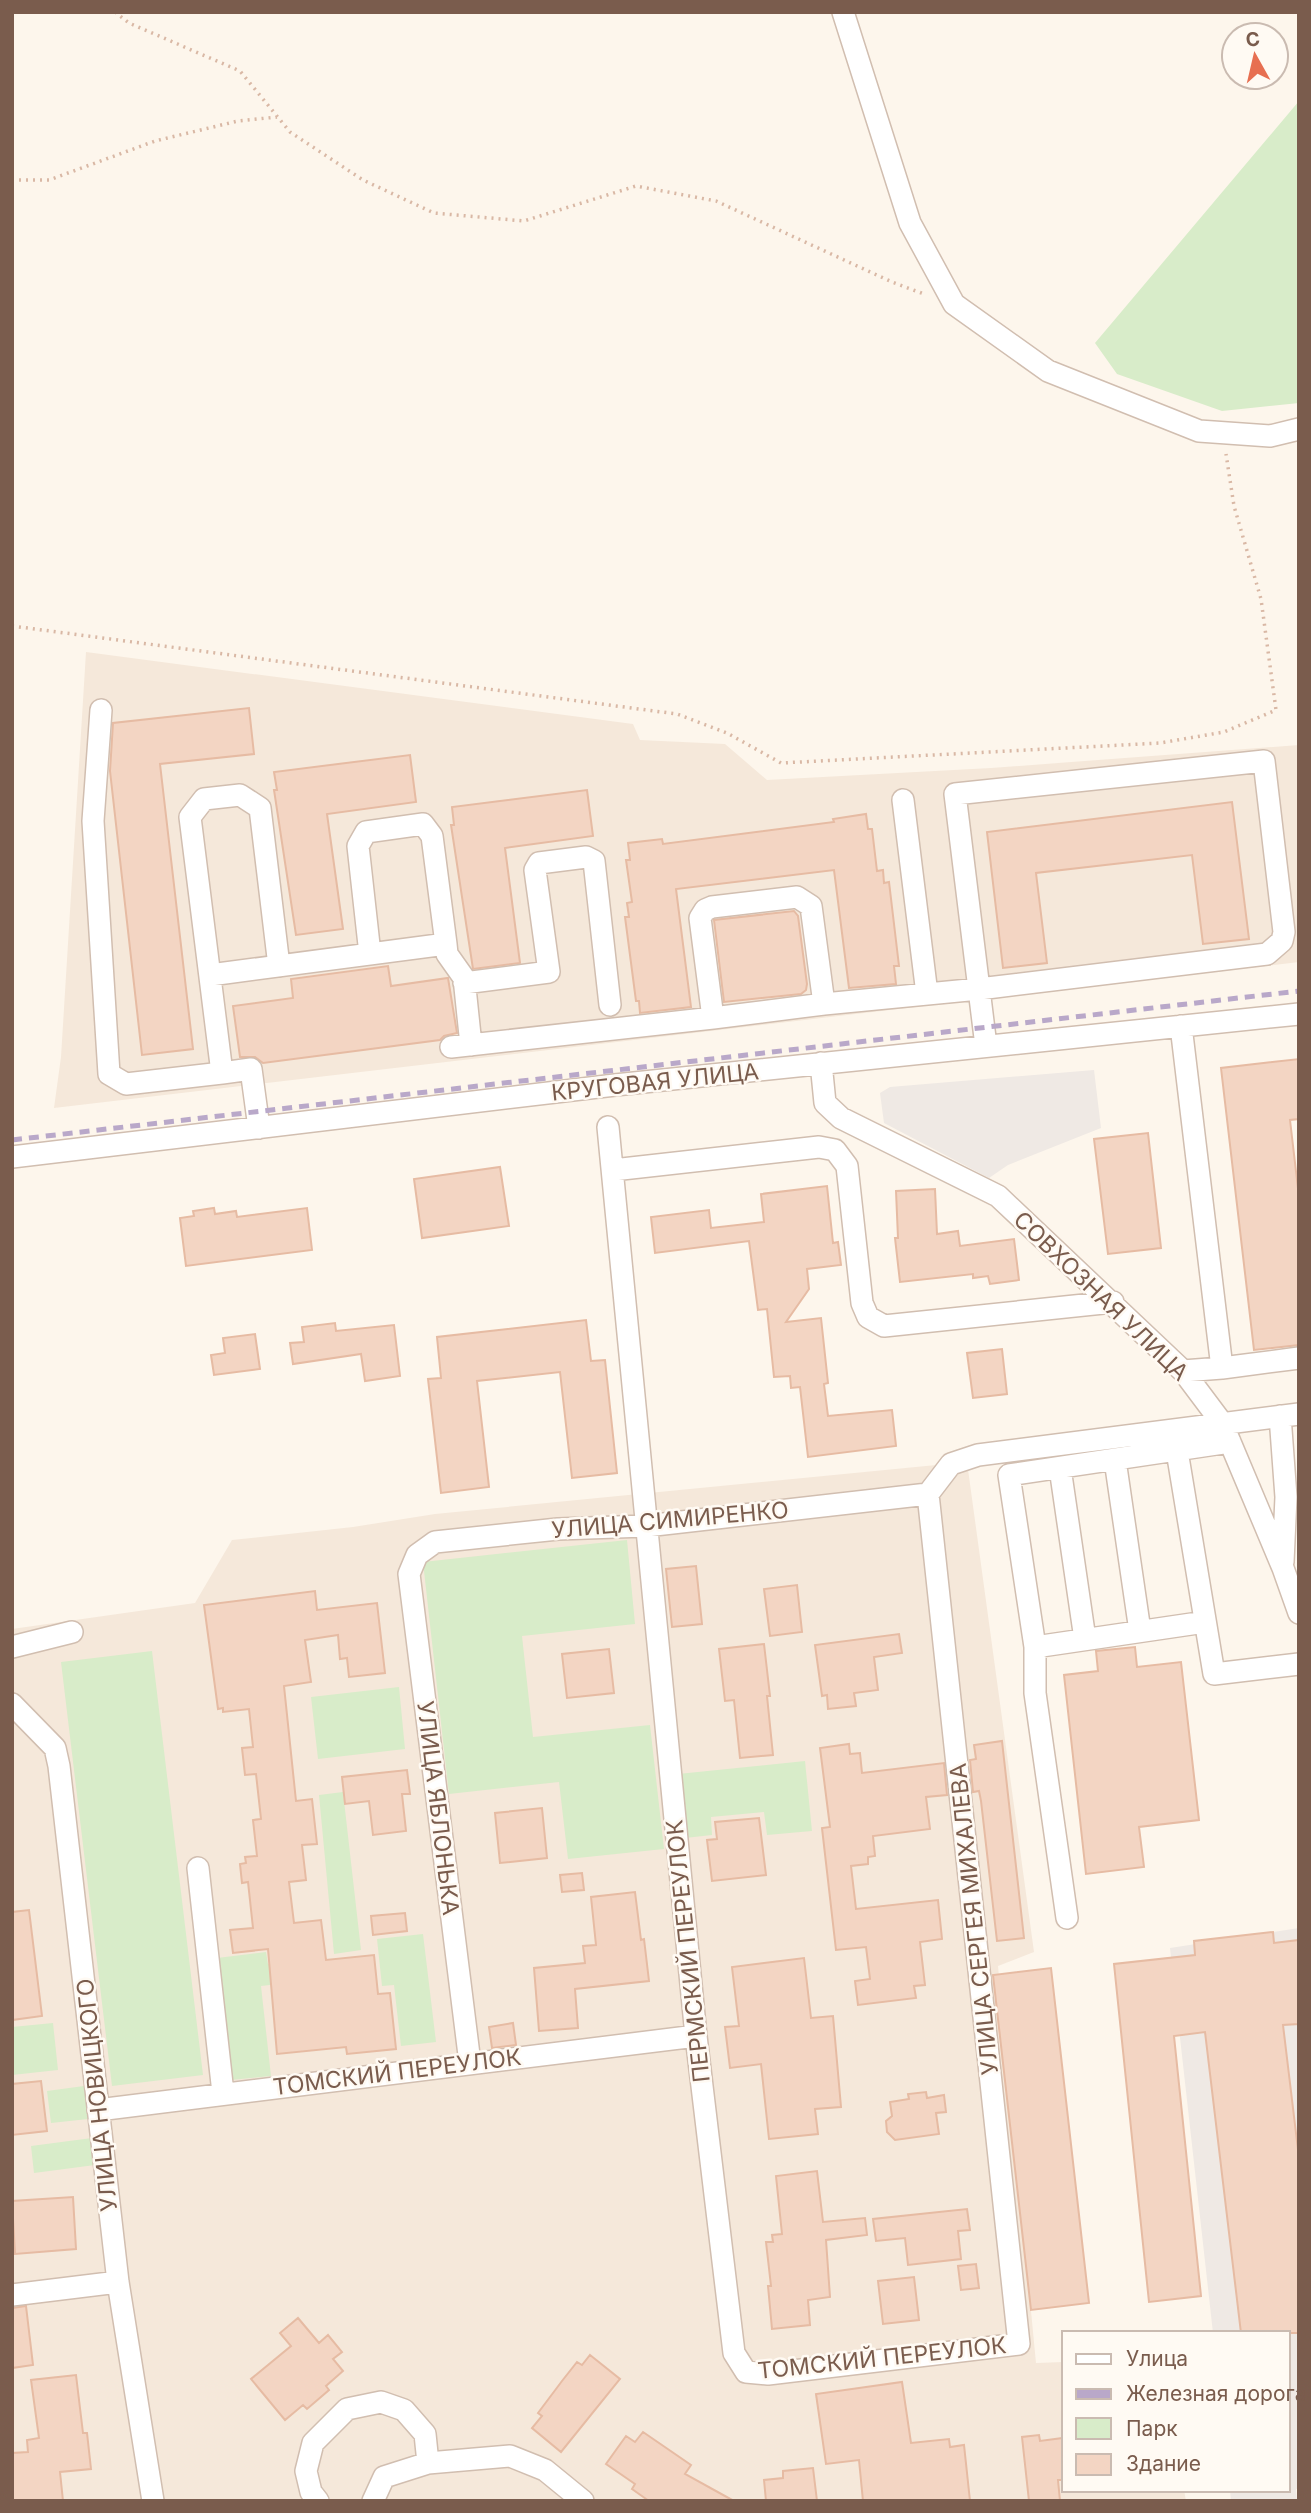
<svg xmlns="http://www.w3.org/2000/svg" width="1311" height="2513" font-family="Inter,sans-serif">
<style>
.residential{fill:#f5e8da}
.industrial{fill:#efe9e4}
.green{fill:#d8ecc9}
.building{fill:#f3d5c3;stroke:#e6bba3;stroke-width:2}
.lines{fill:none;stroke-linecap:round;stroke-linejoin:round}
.minor-casing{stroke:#d1beb0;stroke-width:24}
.path{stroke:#d9b8a5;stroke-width:3.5;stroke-dasharray:2 5;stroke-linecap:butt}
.minor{stroke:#fff;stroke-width:21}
.rail{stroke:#b9a8c9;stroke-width:5;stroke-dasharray:10 7;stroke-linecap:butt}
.labels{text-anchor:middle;stroke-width:5;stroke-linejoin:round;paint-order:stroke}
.street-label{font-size:23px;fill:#7a5c4d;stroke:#fffaf3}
</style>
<rect width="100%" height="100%" fill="#fdf6ec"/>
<path class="residential" d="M86,652L633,724L640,740L725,744L767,780L991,768L1299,745V962L54,1108L61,1057Z
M967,1462L1034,1952L998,1966L1036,2363L1064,2362V2490H1184L1186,2501H12V1629L195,1603L232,1540L353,1527L435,1514Z"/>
<path class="industrial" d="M1094,1070L1101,1128L1008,1165L989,1178L884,1123L880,1093L890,1087Z
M1299,1928V2488L1296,2489L1297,2501H1231L1230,2490H1288V2333H1213L1170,1948Z"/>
<path class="green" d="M1299,101V403L1222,411L1117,374L1095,343Z
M627,1540L635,1624L522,1636L533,1737L650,1725L664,1849L568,1859L559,1782L449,1794L423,1562Z
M152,1651L203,2075L112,2086L61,1662Z
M399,1687L405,1749L318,1759L311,1697Z
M805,1761L812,1831L767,1835L764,1812L711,1817L712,1835L685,1838L678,1774Z
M343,1792L361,1950L334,1954L319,1795Z
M423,1934L436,2042L401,2046L394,1985L382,1986L377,1939Z
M266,1952L268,1964L320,1958L322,1979L261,1986L271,2076L231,2080L217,1958Z
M53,2023L58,2070L12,2075V2027Z
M84,2086L88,2119L51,2123L47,2091Z
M92,2138L95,2165L34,2173L31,2146Z"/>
<path class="building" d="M249,708L254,754L160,764L193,1049L142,1055L110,771L113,723Z
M410,755L416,802L327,814L343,929L296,935L274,790H277L274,772Z
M587,790L593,836L505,848L520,963L473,969L451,825H454L452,807Z
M1232,802L1249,939L1203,944L1192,855L1036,873L1047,963L1003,968L987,832Z
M866,814L868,829H872L877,871L883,870L884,883L889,882L899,966H894L896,984L849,988L834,870L676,889L691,1007L640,1013L639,1001H636L625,917H629L627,903L632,902L626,860H630L628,843L662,839L663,844L834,822L833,819Z
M794,911L798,916L807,984L806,990L801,994L724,1002L714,920Z
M388,966L391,986L448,978L457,1033L444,1036L440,1040L263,1063L255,1057H240L233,1006L293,998L291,979Z
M1299,1059V1119L1290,1120L1299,1197V1345L1254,1350L1221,1068Z
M1148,1133L1161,1248L1108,1254L1094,1139Z
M500,1167L509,1226L422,1238L414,1179Z
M827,1186L833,1243L838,1242L841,1265L807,1269L809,1289L786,1322L821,1318L828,1383L824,1384L828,1416L892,1410L896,1446L808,1457L800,1387L791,1388L790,1376L774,1377L767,1309L758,1310L749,1241L655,1253L651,1217L709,1210L711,1228L764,1222L761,1194Z
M935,1189L937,1234L958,1231L960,1246L1014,1239L1019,1280L990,1284L988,1276L973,1278V1274L900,1282L895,1238H898L896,1191Z
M214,1208L215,1214L236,1211L237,1217L307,1208L312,1250L186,1266L180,1218L194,1216L193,1211Z
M586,1320L591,1361L605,1360L617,1473L572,1478L560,1372L477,1381L489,1487L441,1493L428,1379L441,1378L437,1337Z
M335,1323L336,1331L394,1325L400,1376L365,1381L361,1354L293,1364L290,1343L304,1342L302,1327Z
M255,1334L260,1369L214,1375L211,1355L225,1353L223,1338Z
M1002,1349L1007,1394L973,1398L967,1353Z
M696,1566L702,1624L672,1627L666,1569Z
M797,1585L802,1632L770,1636L764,1589Z
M315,1591L317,1610L377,1603L385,1673L349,1677L347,1658L340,1659L338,1635L305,1640L311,1682L284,1686L296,1801L312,1799L317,1844L302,1845L306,1880L289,1882L294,1923L321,1920L326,1960L374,1955L378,1994L390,1993L396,2049L347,2054L346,2047L277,2054L268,1949L233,1953L230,1930L253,1928L248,1882L242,1883L240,1864L246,1863L245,1857L257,1856L253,1820L261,1819L256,1774L245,1775L242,1748L253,1747L249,1709L223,1712V1708L218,1709L204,1605Z
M899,1634L902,1653L874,1657L878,1690L854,1693L856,1706L828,1709L827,1695L822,1696L815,1645Z
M764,1644L770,1696H767L773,1755L740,1758L734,1700L725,1701L719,1649Z
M1135,1647L1137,1667L1181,1662L1199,1820L1139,1827L1144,1867L1086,1874L1064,1675L1098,1671L1096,1651Z
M609,1649L614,1693L567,1698L562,1654Z
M1002,1741L1024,1938L997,1941L981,1801L979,1791L973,1792L970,1760L976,1759L974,1745Z
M849,1744L850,1754L860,1753L862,1773L944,1763L947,1795L926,1797L930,1829L873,1836L875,1856L868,1857V1864L851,1866L856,1909L938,1900L942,1939L920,1942L925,1985L914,1986L916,1998L858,2005L855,1981L870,1979L866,1947L836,1950L822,1828L830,1827L820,1748Z
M407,1770L410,1794H402L406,1831L373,1835L369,1801L345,1804L342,1777Z
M542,1808L547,1858L500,1863L495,1813Z
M759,1818L766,1875L712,1881L707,1840L717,1839L715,1822Z
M582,1873L584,1890L562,1892L560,1875Z
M635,1892L641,1940L644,1939L649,1981L575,1989L578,2028L539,2031L534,1968L585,1963L583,1946L596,1945L591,1897Z
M29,1910L42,2016L12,2020V1912Z
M405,1913L407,1931L373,1935L371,1916Z
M1273,1932L1274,1943L1299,1940V2024L1283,2025L1299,2158V2333H1241L1205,2032L1174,2036L1201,2296L1149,2302L1114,1964L1195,1955L1194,1941Z
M804,1958L811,2018L833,2016L841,2107L815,2109L818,2134L769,2139L761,2064L730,2068L725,2027L739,2026L732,1967Z
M1051,1968L1089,2303L1031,2310L993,1975Z
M513,2023L516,2045L492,2048L489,2027Z
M41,2081L47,2131L12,2135V2084Z
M926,2092L927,2098L944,2095L946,2112L936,2113L939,2134L895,2140L887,2132L886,2121L892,2116L890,2102L909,2099L908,2094Z
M817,2171L823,2222L865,2218L867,2235L826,2240L830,2297L808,2300L810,2325L772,2329L768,2286H771L766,2242H773L772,2235L782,2234L776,2176Z
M73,2197L76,2249L15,2254L12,2201Z
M967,2209L970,2230L958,2231L961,2259L908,2265L905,2238L876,2241L873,2219Z
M976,2264L979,2288L961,2290L958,2266Z
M914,2277L919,2320L883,2324L878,2281Z
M26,2306L33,2365L12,2368V2308Z
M298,2318L319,2343L328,2335L342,2352L333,2359L343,2371L326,2386L329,2390L307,2409L303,2405L285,2420L251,2379L291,2346L280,2333Z
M590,2355L620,2379L561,2452L532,2428L542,2416L538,2413L562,2381L577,2362L582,2365Z
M76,2375L83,2433H87L91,2469L60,2472L63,2501H12V2453L28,2452L27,2440L39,2438L31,2380Z
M902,2382L911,2443L949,2439L950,2447L964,2445L970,2501H863L859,2460L826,2464L816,2394Z
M643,2432L691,2465L685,2474L734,2501H649L632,2489L635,2484L606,2464L626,2436L635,2442Z
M1039,2435L1040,2441L1063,2438L1064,2480H1058L1060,2501H1029L1022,2437Z
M813,2468L817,2501H766L764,2480L783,2478V2471Z"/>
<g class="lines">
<defs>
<path id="minor" d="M843,12L910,223L954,304L1048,371L1199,431L1270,436L1299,429
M101,710L93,821L109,1074L126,1084L222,1073L190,817L204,799L240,795L260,808L279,966
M903,800L927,994
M370,954L358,846L366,832L423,824L432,836L446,944
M210,975L446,944L447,954L464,978L471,1045
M464,983L549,972L535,870L539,863L586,857L594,861L610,1005
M824,1004L713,1018L700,918L705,910L712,907L797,897L811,906L824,1004L979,989L1267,954L1282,941L1284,932L1264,761L955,794L986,1046
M1181,1026L1222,1368L1183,1371
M451,1047L713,1018
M821,1063L825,1103L841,1118L998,1196L1183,1371L1222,1423L1283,1568L1299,1613
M222,1073L251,1069L259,1128
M608,1127L696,2036L734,2353L746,2372L768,2374L1019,2344L928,1494
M12,1157L615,1085L1299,1014
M613,1170L819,1147L835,1150L847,1166L862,1303L868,1317L884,1326L1113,1302
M1222,1368L1299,1358
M1280,1416L1286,1497L1283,1562
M1177,1451L1214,1674L1299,1664
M1115,1460L1140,1631
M1060,1468L1085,1639
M928,1494L951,1464L978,1455L1299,1414
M1205,1622L1035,1647L1009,1475L1230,1442
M12,1647L72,1632
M1035,1647V1693L1067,1918
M12,1704L55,1748L59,1766L118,2282L153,2501
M198,1868L223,2093
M470,2063L409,1574L417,1555L435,1542L558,1529L646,1526L928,1494
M98,2110L696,2036
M12,2295L118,2282
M318,2501L311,2492L306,2471L313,2443L347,2409L381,2402L404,2410L425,2434L428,2463
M373,2501L384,2477L428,2463L510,2456L545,2470L583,2501"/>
</defs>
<use href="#minor" class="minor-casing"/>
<path class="path" d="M115,12L129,23L240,71L290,132L363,180L434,213L524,221L636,186L716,201L892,282L924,294
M12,180H49L155,141L238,121L277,117
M12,626L677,714L727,733L781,763L1160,743L1224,732L1276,710L1261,599L1234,506L1226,454"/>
<use href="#minor" class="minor"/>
<path class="rail" d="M12,1140L1299,991"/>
</g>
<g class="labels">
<g class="street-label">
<text transform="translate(655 1082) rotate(-6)" y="8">КРУГОВАЯ УЛИЦА</text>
<text transform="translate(1101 1296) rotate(44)" y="8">СОВХОЗНАЯ УЛИЦА</text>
<text transform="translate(670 1520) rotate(-5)" y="8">УЛИЦА СИМИРЕНКО</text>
<text transform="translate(438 1808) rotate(83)" y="8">УЛИЦА ЯБЛОНЬКА</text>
<text transform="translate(974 1919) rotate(-96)" y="8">УЛИЦА СЕРГЕЯ МИХАЛЕВА</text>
<text transform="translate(688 1951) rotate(-96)" y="8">ПЕРМСКИЙ ПЕРЕУЛОК</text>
<text transform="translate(397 2072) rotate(-7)" y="8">ТОМСКИЙ ПЕРЕУЛОК</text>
<text transform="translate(97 2095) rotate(-96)" y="8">УЛИЦА НОВИЦКОГО</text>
<text transform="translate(882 2358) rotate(-6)" y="8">ТОМСКИЙ ПЕРЕУЛОК</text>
</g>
</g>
<rect width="1311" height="2513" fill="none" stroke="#7a5c4d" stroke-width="28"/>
<rect x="1062" y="2331" width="228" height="161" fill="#fffaf3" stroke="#cabbb1" stroke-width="2"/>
<rect x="1076" y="2354" width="35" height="10" fill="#ffffff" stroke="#cabbb1" stroke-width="2"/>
<text x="1126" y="2366" font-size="21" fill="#7a5c4d">Улица</text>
<rect x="1076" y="2389" width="35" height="10" fill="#b9a8c9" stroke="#cabbb1" stroke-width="2"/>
<text x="1126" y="2401" font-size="21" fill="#7a5c4d">Железная дорога</text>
<rect x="1076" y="2418" width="35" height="21" fill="#d8ecc9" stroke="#cabbb1" stroke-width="2"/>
<text x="1126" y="2436" font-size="21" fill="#7a5c4d">Парк</text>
<rect x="1076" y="2454" width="35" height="21" fill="#f3d5c3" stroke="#cabbb1" stroke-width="2"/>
<text x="1126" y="2471" font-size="21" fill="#7a5c4d">Здание</text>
<g transform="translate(1255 56) rotate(352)"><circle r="33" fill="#fffaf3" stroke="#cabbb1" stroke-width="2"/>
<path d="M0-5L12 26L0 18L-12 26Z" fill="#e76f51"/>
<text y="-10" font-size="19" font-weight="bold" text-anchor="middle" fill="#7a5c4d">С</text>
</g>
</svg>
